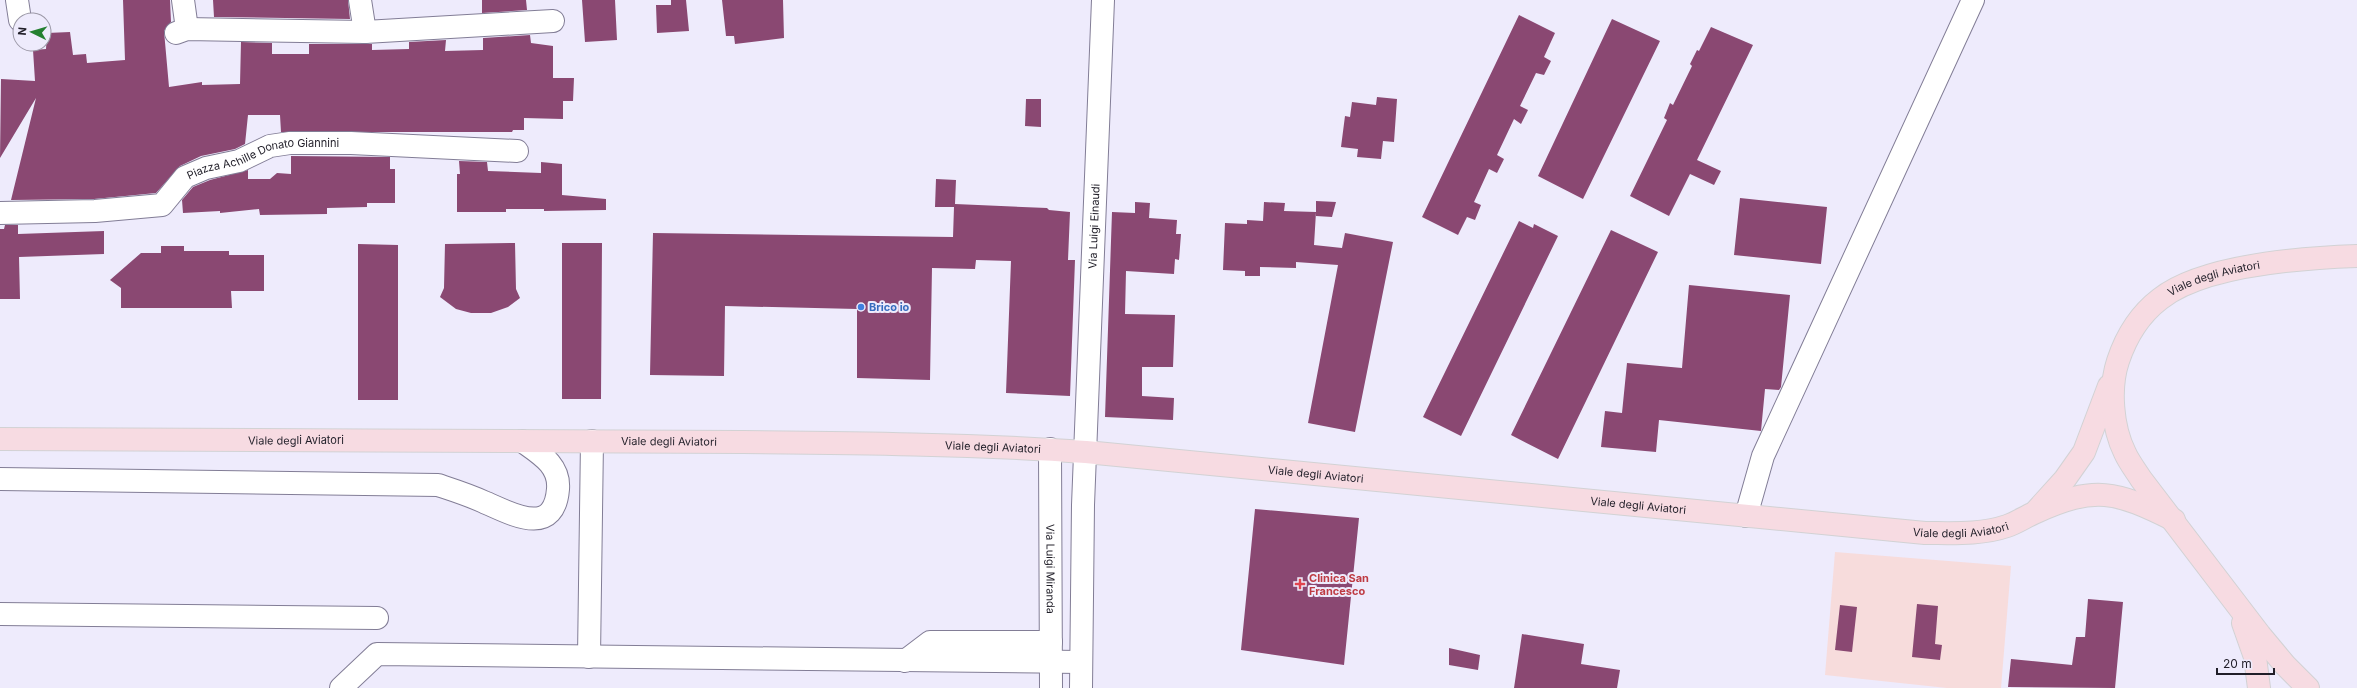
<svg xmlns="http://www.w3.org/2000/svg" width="2357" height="688" font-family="Inter,sans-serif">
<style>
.commercial{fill:#f7dcdc}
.building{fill:#8a4872}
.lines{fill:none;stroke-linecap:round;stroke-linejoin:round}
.minor-casing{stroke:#827d96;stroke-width:24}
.major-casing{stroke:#d2d2d4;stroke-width:24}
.minor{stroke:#fff;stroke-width:22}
.major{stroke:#f7dbe2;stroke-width:22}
.shop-dot{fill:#3f7fe0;stroke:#eeebfc;stroke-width:1.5}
.health-dot{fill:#e0444e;stroke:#eeebfc;stroke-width:1.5}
.labels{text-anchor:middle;stroke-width:4;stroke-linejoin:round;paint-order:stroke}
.street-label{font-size:11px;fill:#201e28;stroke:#eeebfc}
.shop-label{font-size:11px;font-weight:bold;fill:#366cbe;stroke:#eeebfc;text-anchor:start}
.health-label{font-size:11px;font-weight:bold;fill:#be3a42;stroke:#eeebfc;text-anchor:start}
</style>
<rect width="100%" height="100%" fill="#eeebfc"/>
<path class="commercial" d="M1835,552L2011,566L2001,688H1947L1825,675Z"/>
<path class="building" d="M123,0H170L171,22L164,31L169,87L202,82V85L240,84L241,42L272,43V54H309V44H372V50L409,49V42L446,40L445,51L483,50V38L530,35L531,43L553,46V78H574L573,101H563V119L524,118V130H513L512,132H281L280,115H248L245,144L235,149L201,156L180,166L156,193L94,199L11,200L36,98L0,158L1,79L35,81L33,50L46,49L47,33L70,32L73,55L86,54L87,63L125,60Z
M213,0H348L350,19L214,17Z
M482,0H526L527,10L482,13Z
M582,0H615L617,40L585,42Z
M671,0H686L689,31L657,33L656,5H671Z
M722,0H783L784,38L735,44L734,36H726Z
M1519,15L1555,33L1544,57L1551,61L1544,75L1536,73L1520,106L1528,110L1521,124L1514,119L1497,155L1504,159L1497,173L1489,169L1474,202L1481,205L1475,220L1467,217L1458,235L1422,217Z
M1612,19L1660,41L1583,199L1538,176Z
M1711,27L1753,45L1697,160L1721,171L1714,185L1690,174L1669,216L1630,196L1667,120L1664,118L1670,103L1673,105L1692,66L1690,64L1697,50L1699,51Z
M1377,97L1397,99L1394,142L1383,141L1381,159L1357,157L1358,149L1341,147L1345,116L1350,117L1352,102L1376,105Z
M1026,99H1041V127L1025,126Z
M291,156L390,157V169H395V203H367V207L327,208V214L260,215L259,209L220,213V211L183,213L182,200L193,187L210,180L248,170V179H270L277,173L291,174Z
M459,161L487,162L488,171L541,173V162L562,164V195L606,199V210L544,211V209H506V212H457V174H460Z
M936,179L956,180L955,204L1047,208L1049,210L1070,212L1068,260H1075L1070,396L1006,393L1011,261L976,260L975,269L932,268L930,380L857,378V309L725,306L724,376L650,375L653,233L953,237L954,207H935Z
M1740,198L1827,207L1821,264L1734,255Z
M1316,201L1336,202L1332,217L1316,216Z
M1135,202L1150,203L1149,218L1177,220L1176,234H1181L1179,260L1175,259L1174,274L1126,271L1125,314L1175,315L1173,367H1142V396L1174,398L1173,420L1105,417L1112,212L1135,213Z
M1264,202L1285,203L1284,211L1316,212L1314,245L1342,248L1345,233L1393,242L1355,432L1308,423L1338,265L1296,262V268L1260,267V276H1245V271L1223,270L1225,223L1247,224V220L1263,221Z
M1519,221L1533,228L1534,224L1558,236L1461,436L1423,417Z
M5,225H18V234L104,231V254L19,257L20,299H0V229H4Z
M1611,230L1658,252L1558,459L1511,435Z
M515,243L516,289L520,298L508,307L491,313H471L456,309L440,297L444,288L445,244Z
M562,243H602L601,399H562Z
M358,244L398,245V400H358Z
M161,246H184V251H229V255H264V291H231L232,308H121V288L110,280L141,253H161Z
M1689,285L1790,295L1781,387L1779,390L1765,389L1761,431L1659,420L1656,452L1601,447L1605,411L1622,413L1627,363L1682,368Z
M1255,509L1359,518L1344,665L1241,650Z
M2088,599L2123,602L2115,688L2008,687L2011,659L2072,665L2076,637H2085Z
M1917,604L1938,606L1935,644L1942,645L1940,660L1912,657Z
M1840,605L1857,607L1852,652L1835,650Z
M1522,634L1584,644L1581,664L1620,670L1617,688H1514Z
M1449,648L1480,655L1478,670L1449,665Z"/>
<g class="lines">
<defs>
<g id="minor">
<path d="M17,0L20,20"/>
<path d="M183,0L187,29"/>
<path d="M360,0L365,32"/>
<path d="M176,33L187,29L365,32L553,21"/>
<path id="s1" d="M0,213L95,211L162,205L185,177L206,168L239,161L270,146L290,143H351L517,151"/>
<path id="s2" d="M1050,449L1051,688"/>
<path d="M0,479L438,485C453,490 469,495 484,502C510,513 554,539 558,489C560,465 540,454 522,441"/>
<path d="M1746,516L1763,456L1973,0"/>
<path d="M0,614L377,618"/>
<path d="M589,657L592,441"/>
<path d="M905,661L930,642H1051"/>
<path d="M341,688L377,654L1081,662"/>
<path id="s3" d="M1081,688L1083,505L1103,0"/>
</g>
<g id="major">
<path id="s4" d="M0,439C247,442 495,439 742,442C856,443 971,444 1086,452L1925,533C1952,533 1981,535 2007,526C2016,523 2025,517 2034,513C2095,485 2116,491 2174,520"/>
<path d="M2037,510L2065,479L2084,452L2109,386"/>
<path d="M2243,623L2255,657L2259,688"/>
<path id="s5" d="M2308,688L2285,665L2260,635L2141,479C2136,471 2129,462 2125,453C2112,427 2109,388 2118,361C2126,337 2139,315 2160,299C2203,265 2303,258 2357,256"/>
</g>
</defs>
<use href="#minor" class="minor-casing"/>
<use href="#major" class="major-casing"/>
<use href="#minor" class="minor"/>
<use href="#major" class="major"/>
</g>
<circle class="shop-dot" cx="861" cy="307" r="4"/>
<path class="health-dot" d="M1298 578h4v4h4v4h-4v4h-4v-4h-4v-4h4z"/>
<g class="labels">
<g class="street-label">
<text dy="4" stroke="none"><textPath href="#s1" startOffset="280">Piazza Achille Donato Giannini</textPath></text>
<text dy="4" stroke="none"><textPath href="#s3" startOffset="462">Via Luigi Einaudi</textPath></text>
<text dy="4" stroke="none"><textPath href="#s5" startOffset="527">Viale degli Aviatori</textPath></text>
<text dy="4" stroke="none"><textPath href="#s4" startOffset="296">Viale degli Aviatori</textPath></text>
<text dy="4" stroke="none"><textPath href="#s4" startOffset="669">Viale degli Aviatori</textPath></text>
<text dy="4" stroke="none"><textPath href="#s4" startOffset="993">Viale degli Aviatori</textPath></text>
<text dy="4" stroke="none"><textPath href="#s4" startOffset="1317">Viale degli Aviatori</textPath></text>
<text dy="4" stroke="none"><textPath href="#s4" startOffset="1641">Viale degli Aviatori</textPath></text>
<text dy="4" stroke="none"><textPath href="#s4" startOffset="1965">Viale degli Aviatori</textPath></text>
<text dy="4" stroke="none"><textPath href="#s2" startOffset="120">Via Luigi Miranda</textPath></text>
</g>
<g class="shop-label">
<text x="869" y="311">Brico io</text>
</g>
<g class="health-label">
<text x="1309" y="582">Clinica San<tspan x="1309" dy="13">Francesco</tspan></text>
</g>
</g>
<g transform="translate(32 32) rotate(275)"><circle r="19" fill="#eeebfc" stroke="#9c99a7"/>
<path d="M0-3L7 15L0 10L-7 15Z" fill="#248030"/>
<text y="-6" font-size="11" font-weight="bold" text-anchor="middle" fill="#201e28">N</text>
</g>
<path d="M2217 668v6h57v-6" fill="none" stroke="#201e28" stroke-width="2"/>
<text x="2223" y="668" font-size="12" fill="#201e28" stroke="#eeebfc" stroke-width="3" paint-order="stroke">20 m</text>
</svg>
